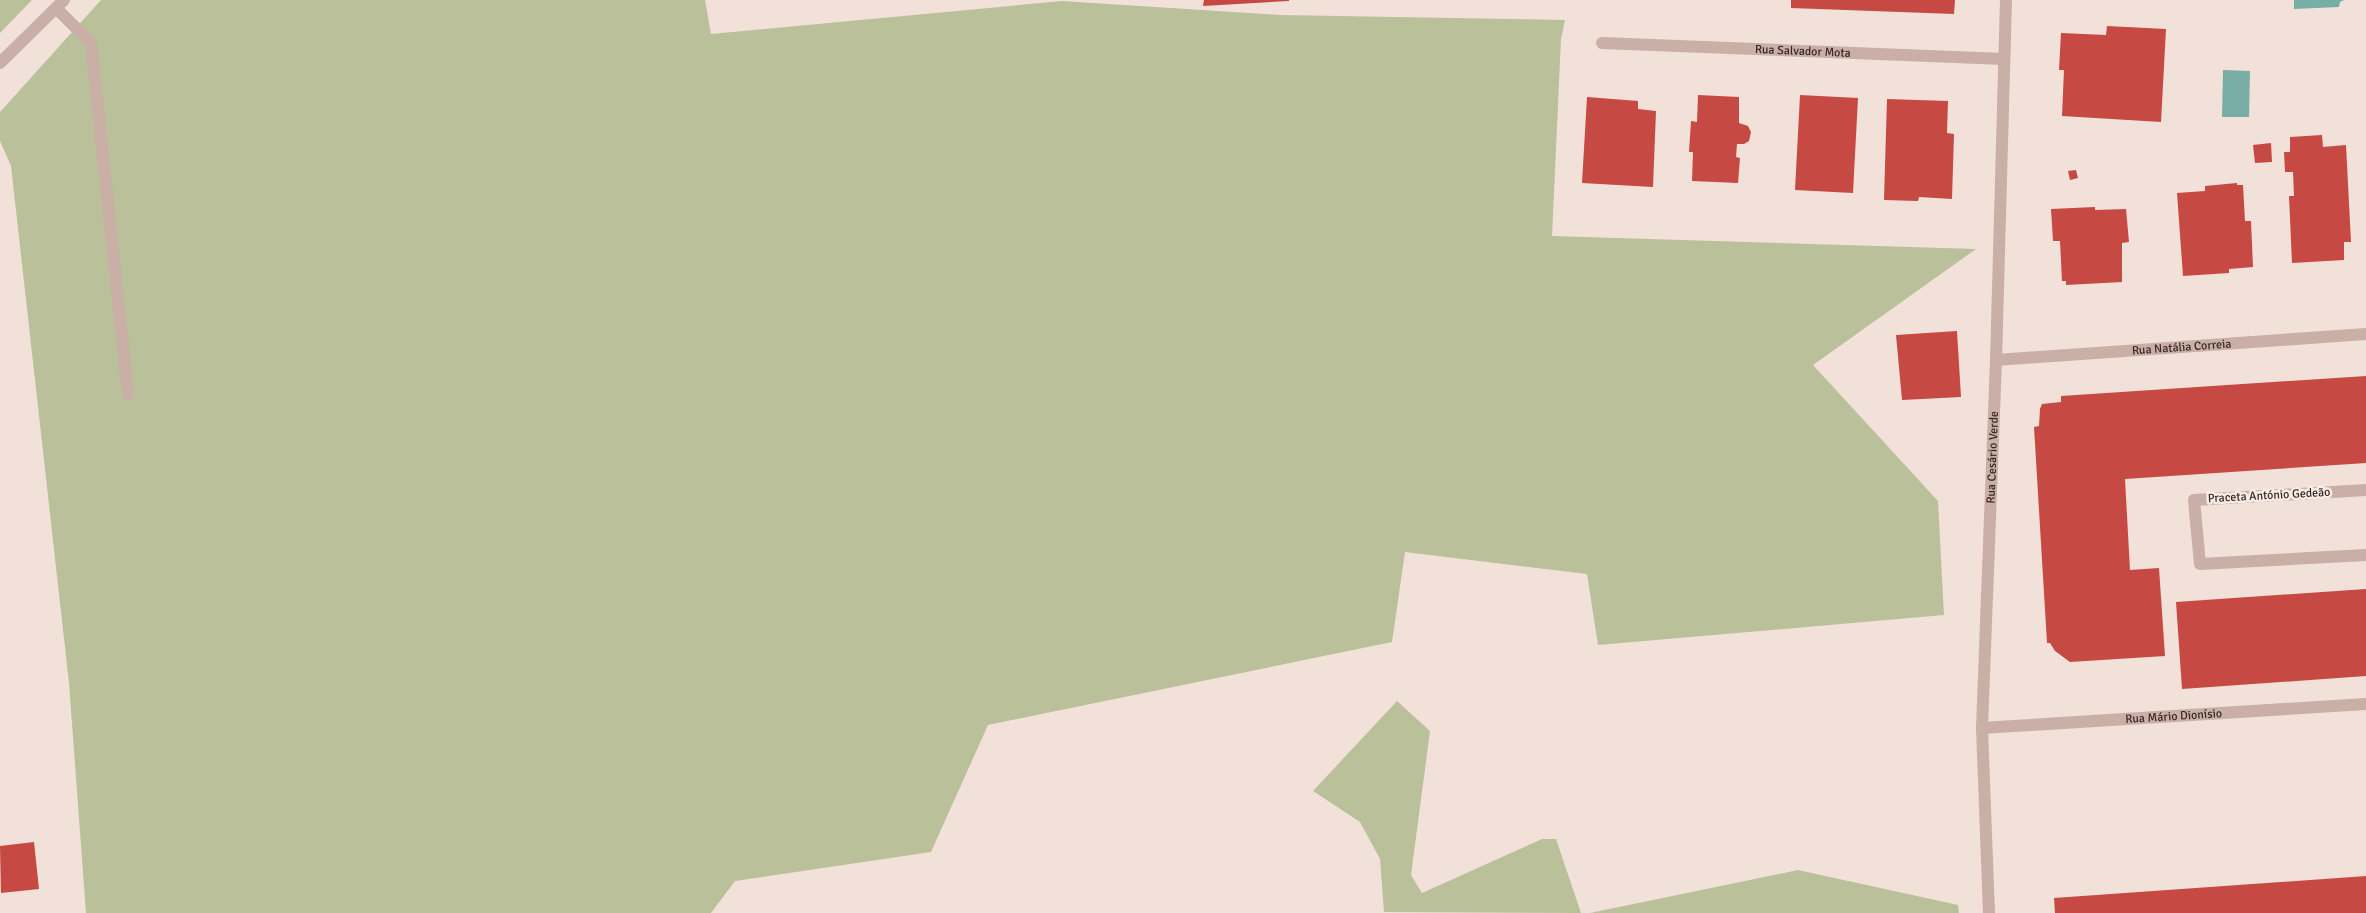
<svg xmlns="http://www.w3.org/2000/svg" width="2366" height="913" font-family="Signika,sans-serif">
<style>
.green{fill:#bac099}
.water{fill:#78aea6}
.building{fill:#c64943}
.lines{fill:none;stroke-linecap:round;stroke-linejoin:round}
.minor{stroke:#c9afa5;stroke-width:12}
.tertiary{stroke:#c9afa5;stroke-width:12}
.labels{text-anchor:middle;stroke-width:5;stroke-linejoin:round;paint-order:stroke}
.street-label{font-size:12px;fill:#352826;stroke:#f9ece5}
</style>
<rect width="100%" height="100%" fill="#f1e1d9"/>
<path class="green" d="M0,0H32L0,33Z
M101,0H705L711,34L1062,1L1281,15L1565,20L1561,39L1552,236L1976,249L1813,365L1938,501L1944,615L1598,645L1587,574L1405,552L1392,642L988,725L931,852L735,881L711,913H86L69,683L11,166L0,141V112Z
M1397,701L1430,731L1411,875L1422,893L1542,839H1556L1581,913L1384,912L1380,859L1360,822L1313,791Z
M1798,870L1958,905L1959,913H1590Z"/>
<path class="water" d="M2294,0H2344L2340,2L2339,7L2294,9Z
M2223,70L2250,71L2249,117H2222Z"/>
<path class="building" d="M1204,0H1289V1L1203,6Z
M1791,0H1955L1954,14L1791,8Z
M2107,26L2166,29L2161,122L2062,116L2064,70H2059L2061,33L2106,35Z
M1698,95L1739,97V123L1748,126L1751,132L1749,141L1744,144H1737L1736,157L1740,158L1738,183L1692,181L1693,152H1689L1691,121L1697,122Z
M1800,95L1858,98L1853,193L1795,190Z
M1587,97L1638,101V109L1656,111L1653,187L1582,183Z
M1887,99L1948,101L1947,133L1954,134L1952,199L1919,197L1918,201L1884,200Z
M2322,135L2323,147L2346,145L2351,242H2344V260L2292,263L2289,196H2294L2293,172H2285L2284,152H2290V137Z
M2271,143L2272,162L2255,163L2253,145Z
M2076,170L2078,178L2070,180L2068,171Z
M2237,183V185H2243L2245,221H2251L2253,267L2229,269V273L2183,276L2177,193L2205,191V186Z
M2095,207V210L2126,209L2129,242L2122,243V282L2066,285V281H2062L2060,241H2053L2051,209Z
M1957,331L1961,397L1902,400L1896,335Z
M2366,376V463L2125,479L2130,570L2159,568L2165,656L2070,662L2055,651L2050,643H2047L2034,427L2039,426L2040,409L2042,404L2061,402V396Z
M2366,589V676L2182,689L2176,602Z
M34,842L39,889L1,893L0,846Z
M2366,876V913H2055L2054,898Z"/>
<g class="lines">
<g class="minor">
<path d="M56,8L91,43L128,394"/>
<path id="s1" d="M1602,43L2004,59"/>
<path id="s2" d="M1996,360L2366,334"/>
<path d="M2366,490L2194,500L2200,564L2366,555"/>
<path id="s3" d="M1982,728L2366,704"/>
<path id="s4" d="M1989,913L1982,728L1996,360L2006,0"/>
</g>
<path class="tertiary" d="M0,63L64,0"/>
</g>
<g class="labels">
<g class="street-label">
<text dy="4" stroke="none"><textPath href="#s1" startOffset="201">Rua Salvador Mota</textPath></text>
<text dy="4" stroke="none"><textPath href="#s2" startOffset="186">Rua Natália Correia</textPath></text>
<text dy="4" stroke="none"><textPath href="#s4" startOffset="456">Rua Cesário Verde</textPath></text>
<text transform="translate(2269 495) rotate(-3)" y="4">Praceta António Gedeão</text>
<text dy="4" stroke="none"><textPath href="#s3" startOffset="192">Rua Mário Dionísio</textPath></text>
</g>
</g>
</svg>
